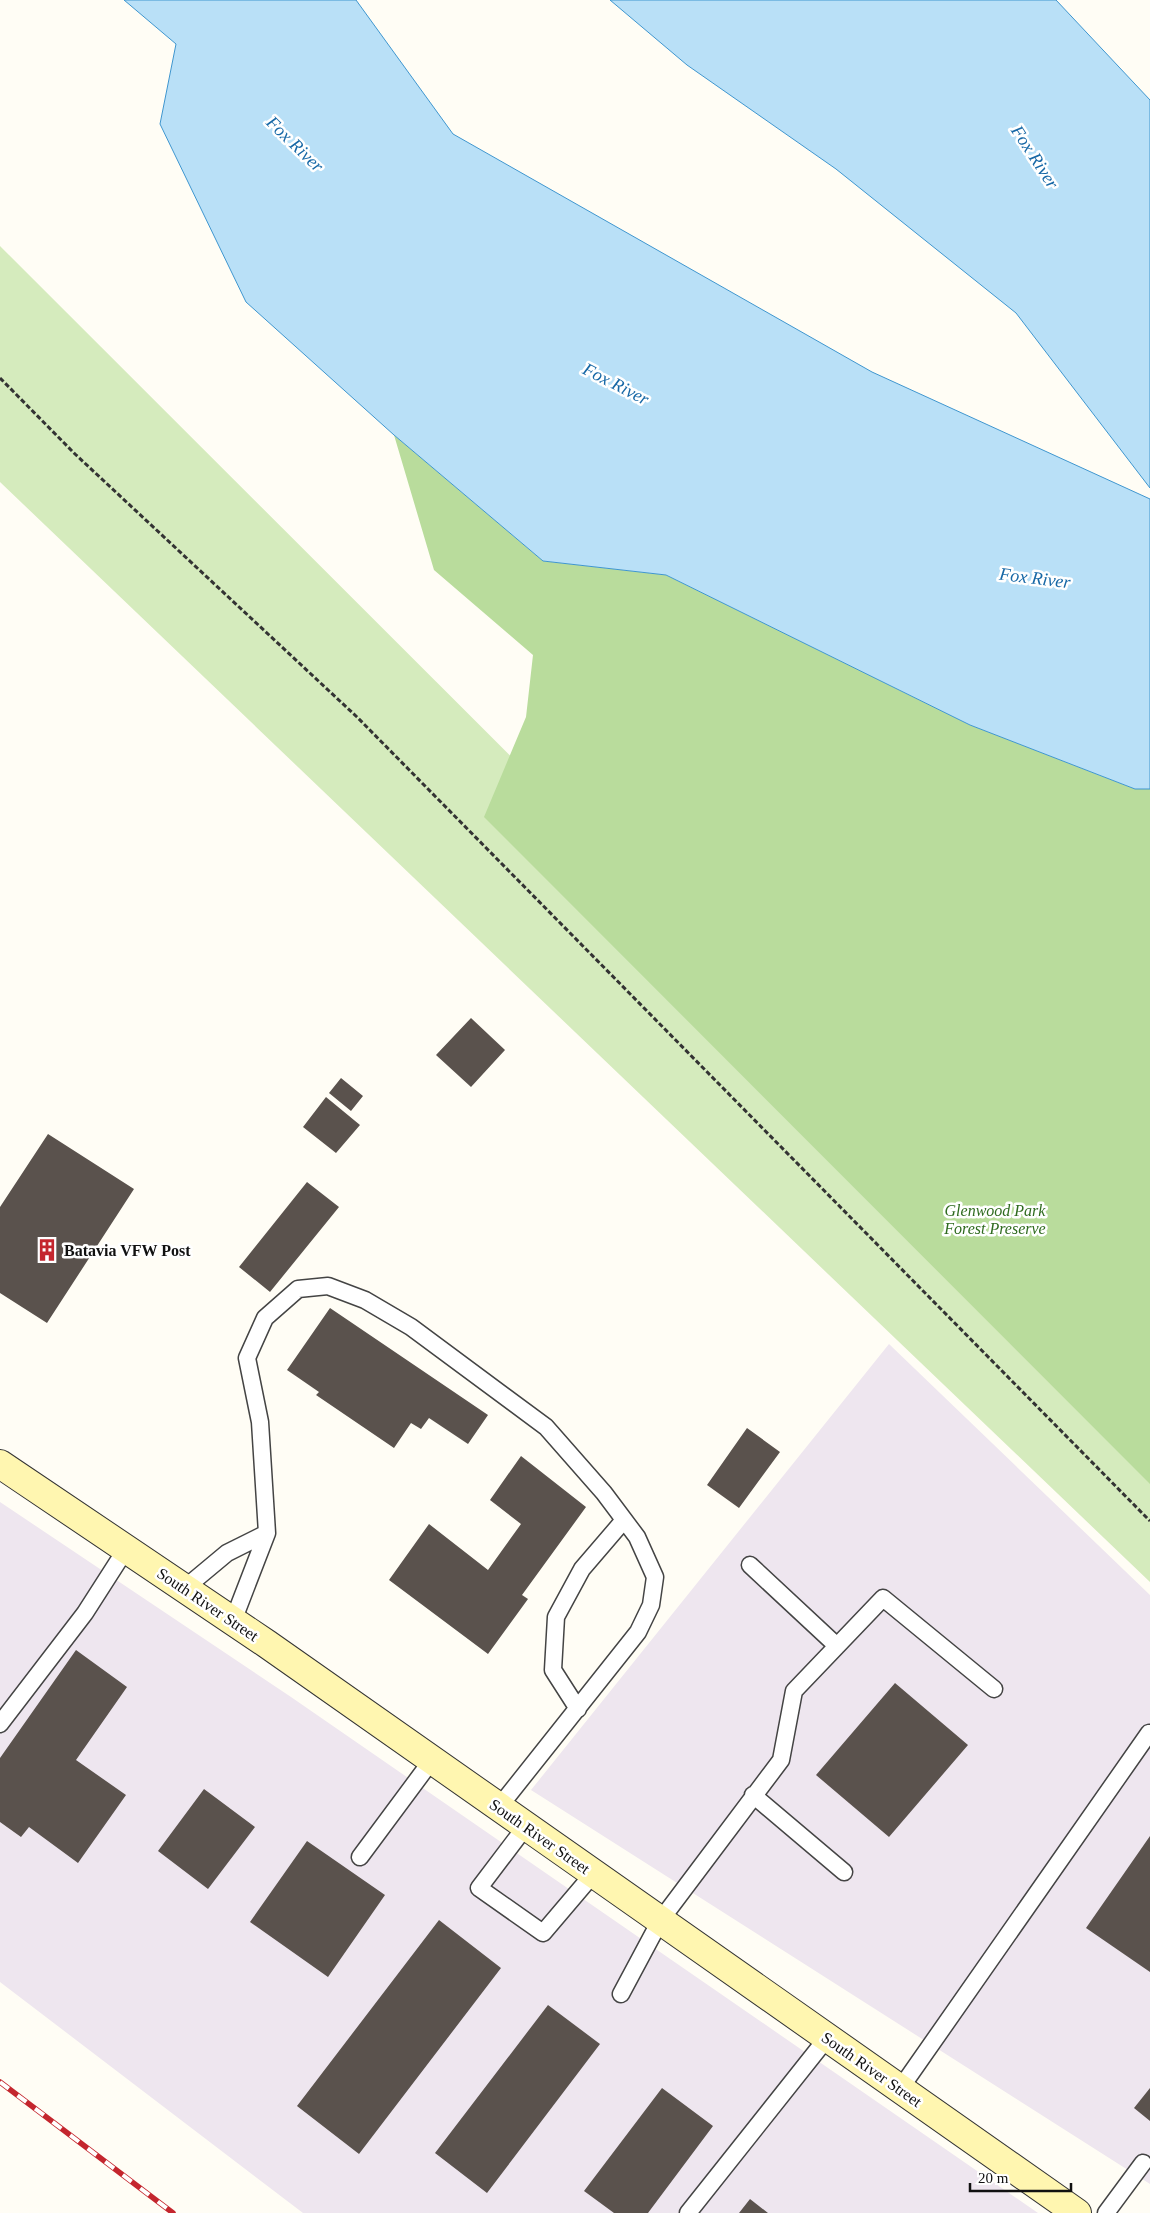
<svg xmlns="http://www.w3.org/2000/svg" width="1150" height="2213" font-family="Georgia,serif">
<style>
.industrial{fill:#eee6ef}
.green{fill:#d5ebbd}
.forest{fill:#b9dc9c}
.water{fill:#b9e0f7;stroke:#3f96cf}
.building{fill:#5a524d}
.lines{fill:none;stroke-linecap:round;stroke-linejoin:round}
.service-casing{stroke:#444;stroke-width:19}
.secondary-casing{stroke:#333;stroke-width:30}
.path{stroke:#333;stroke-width:3;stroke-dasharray:5 2.5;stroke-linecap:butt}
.service{stroke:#fff;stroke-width:16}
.secondary{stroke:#fff6b0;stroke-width:28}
.rail-casing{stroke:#c4262e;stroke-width:5.5}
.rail{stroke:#fff;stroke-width:4;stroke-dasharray:11;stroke-linecap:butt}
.labels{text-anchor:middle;stroke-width:5;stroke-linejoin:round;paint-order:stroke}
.park-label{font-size:16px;font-style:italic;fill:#2f6b1f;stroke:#fff}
.poi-label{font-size:16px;font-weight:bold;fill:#111;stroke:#fff;text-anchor:start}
.street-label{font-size:16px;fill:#111;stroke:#fff}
.water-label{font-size:18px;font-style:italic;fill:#1768a6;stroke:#fff}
</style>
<rect width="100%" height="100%" fill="#fffdf5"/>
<path class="industrial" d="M889,1344L1150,1595V2184L531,1790Z
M0,1502L291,1697L1038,2213H303L0,1982Z"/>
<path class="green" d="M0,246L876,1121L1150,798V1582L0,482Z"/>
<path class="forest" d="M394,435L543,561L666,575L970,725L1135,789H1150V1484L484,817L526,717L533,655L434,570Z"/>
<path class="water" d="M124,0H356L453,134L872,372L1150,499V789H1135L970,725L666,575L543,561L394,435L246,302L160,124L176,44Z
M610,0H1056L1150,100V488L1016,313L836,169L687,65Z"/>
<path class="building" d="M471,1018L505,1050L471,1087L436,1055Z
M341,1078L363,1096L351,1111L329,1093Z
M326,1097L360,1125L336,1153L303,1127Z
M48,1134L134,1189L47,1323L0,1293V1207Z
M307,1182L339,1207L270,1292L239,1267Z
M330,1308L488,1415L468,1444L429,1418L421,1429L411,1423L394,1448L316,1395L319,1392L287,1370Z
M747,1428L780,1452L739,1508L707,1485Z
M521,1456L586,1507L522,1595L528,1599L488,1654L389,1580L429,1524L488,1570L521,1524L490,1500Z
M76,1650L127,1687L76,1760L126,1795L78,1863L29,1827L21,1837L0,1822V1758Z
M895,1683L968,1745L889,1837L816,1775Z
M204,1789L255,1827L208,1889L158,1851Z
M1150,1836V1972L1086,1928Z
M307,1841L385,1895L328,1977L250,1922Z
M439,1920L501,1968L359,2154L297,2106Z
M548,2005L600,2044L487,2193L435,2153Z
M662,2088L713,2126L648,2213H614L584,2191Z
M1150,2088V2121L1134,2108Z
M750,2199L768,2213H739Z"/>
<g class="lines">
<defs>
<path id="service" d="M750,1565L837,1646
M185,1588L227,1553L267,1533
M233,1621L267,1533L260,1422L247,1358L265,1318L298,1289L328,1286L365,1300L411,1327L546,1427L604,1493L637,1537L655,1577L651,1605L638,1632L499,1807
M578,1709L553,1670L556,1617L582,1569L624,1520
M0,1724L85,1613L126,1549
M753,1795L844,1872
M526,1826L479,1888L543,1933L594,1873
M360,1857L432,1760
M621,1994L660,1921L781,1760L794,1691L883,1598L994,1689
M900,2089L1149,1733
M688,2213L827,2038
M1106,2213L1143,2163"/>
<path id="secondary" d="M0,1464L267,1644L1077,2213"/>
</defs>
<use href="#service" class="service-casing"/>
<use href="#secondary" class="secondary-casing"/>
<path class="path" d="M0,378L75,454L357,717L1150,1521"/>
<use href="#service" class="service"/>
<use href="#secondary" class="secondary"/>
<defs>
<path id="rail" d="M0,2082L173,2213"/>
</defs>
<use href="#rail" class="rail-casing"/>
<use href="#rail" class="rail"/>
</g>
<defs>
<symbol id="building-bare" viewBox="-9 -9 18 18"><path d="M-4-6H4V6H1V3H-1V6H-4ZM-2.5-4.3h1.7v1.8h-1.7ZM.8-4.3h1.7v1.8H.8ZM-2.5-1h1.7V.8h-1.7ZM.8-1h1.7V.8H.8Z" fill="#c4262e" stroke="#fff" stroke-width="2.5" paint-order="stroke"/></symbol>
</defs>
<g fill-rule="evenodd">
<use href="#building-bare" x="31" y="1234" width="32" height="32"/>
</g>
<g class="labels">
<g class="park-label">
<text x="995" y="1216">Glenwood Park<tspan x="995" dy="18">Forest Preserve</tspan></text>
</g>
<g class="poi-label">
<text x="64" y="1256">Batavia VFW Post</text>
</g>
<g class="street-label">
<text transform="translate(208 1604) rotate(34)" y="6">South River Street</text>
<text transform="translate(540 1836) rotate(35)" y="6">South River Street</text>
<text transform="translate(872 2069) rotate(35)" y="6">South River Street</text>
</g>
<g class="water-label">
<text transform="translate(295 144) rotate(44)" y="6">Fox River</text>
<text transform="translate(1035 157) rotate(57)" y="6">Fox River</text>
<text transform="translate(616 384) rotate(27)" y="6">Fox River</text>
<text transform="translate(1035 578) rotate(7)" y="6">Fox River</text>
</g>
</g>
<path d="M970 2183v8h101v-8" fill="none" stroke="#111111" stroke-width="2.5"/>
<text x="978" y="2183" font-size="15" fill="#111111" stroke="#ffffff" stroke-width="4" paint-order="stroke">20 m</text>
</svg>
